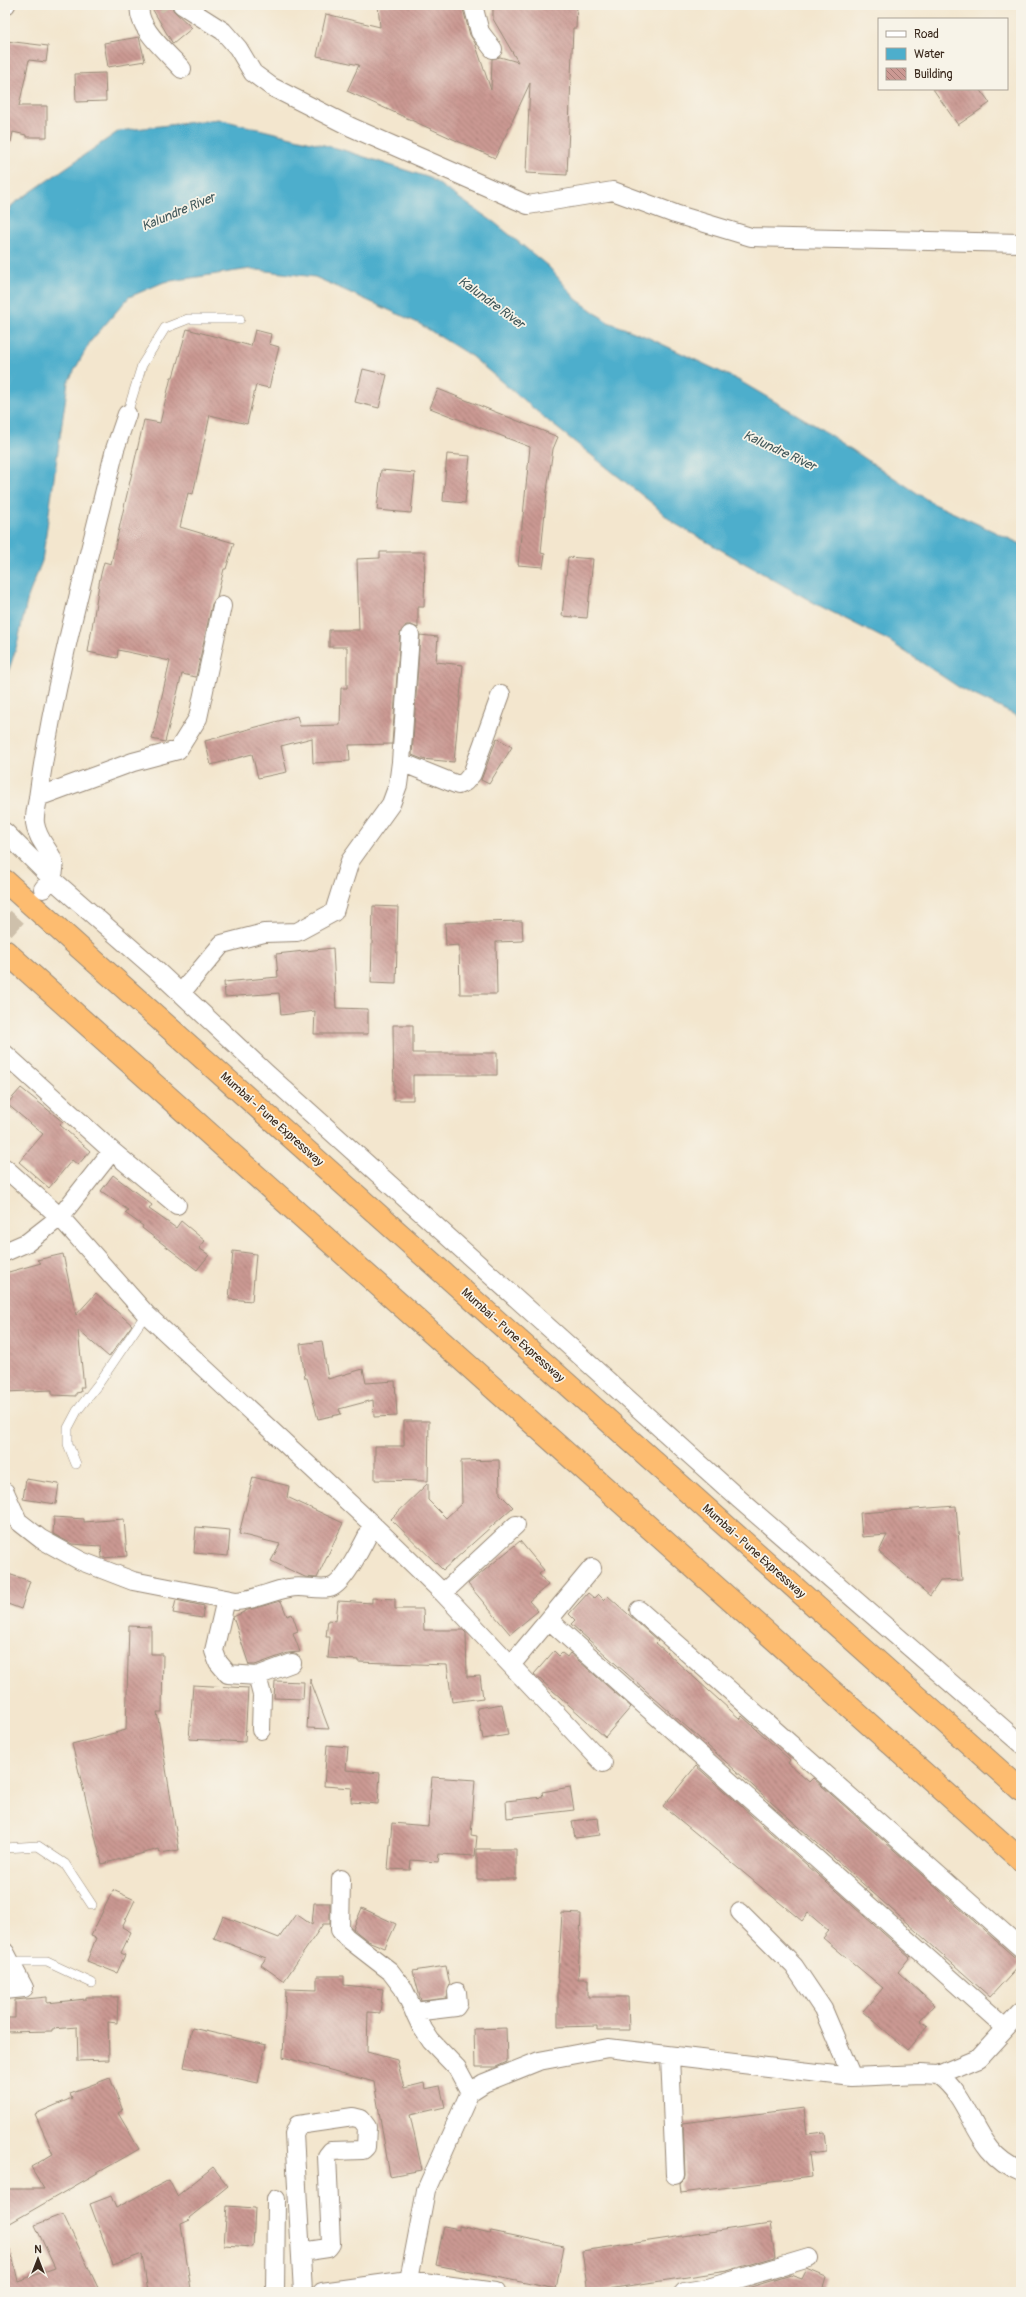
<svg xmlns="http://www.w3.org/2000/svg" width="1026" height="2297" font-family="Pangolin,sans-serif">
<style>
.water{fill:#4daecc;stroke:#446c75}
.building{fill:url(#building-back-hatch)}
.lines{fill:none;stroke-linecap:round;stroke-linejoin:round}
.street-tunnel{stroke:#cec0ab;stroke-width:18;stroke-dasharray:18 9;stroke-linecap:butt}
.lane-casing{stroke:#978876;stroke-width:10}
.street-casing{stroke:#978876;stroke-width:20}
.highway-casing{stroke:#978876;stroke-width:24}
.lane{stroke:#fff;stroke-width:9}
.street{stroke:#fff;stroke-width:18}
.highway{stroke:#fdbc70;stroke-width:22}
.labels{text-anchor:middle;stroke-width:3.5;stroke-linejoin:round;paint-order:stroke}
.street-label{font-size:12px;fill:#3b2a1e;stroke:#f7f3e8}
.water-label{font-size:13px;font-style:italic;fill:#41585b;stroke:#f7f3e8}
</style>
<defs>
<pattern id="building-back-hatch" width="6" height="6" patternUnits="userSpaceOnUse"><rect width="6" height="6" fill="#cb9993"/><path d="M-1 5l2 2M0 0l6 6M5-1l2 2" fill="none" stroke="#a67d77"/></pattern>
</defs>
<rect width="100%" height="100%" fill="#f7f3e8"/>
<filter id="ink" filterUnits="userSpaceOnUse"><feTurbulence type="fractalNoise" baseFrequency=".025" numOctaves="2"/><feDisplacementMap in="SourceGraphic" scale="8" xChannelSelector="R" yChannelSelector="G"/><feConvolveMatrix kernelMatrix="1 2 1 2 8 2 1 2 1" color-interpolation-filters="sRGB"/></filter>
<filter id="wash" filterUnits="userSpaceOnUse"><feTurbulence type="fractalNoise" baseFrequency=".012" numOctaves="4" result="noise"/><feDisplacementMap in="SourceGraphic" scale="16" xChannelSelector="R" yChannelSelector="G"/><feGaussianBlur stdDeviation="0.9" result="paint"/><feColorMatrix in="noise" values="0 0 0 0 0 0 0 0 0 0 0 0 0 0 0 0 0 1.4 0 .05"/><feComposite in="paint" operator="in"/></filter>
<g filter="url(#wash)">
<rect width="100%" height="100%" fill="#f3e6ce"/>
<path class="water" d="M218,119L340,149L430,178L495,223L549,267L576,299L608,322L647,337L738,380L818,427L932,503L1021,544V718L960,688L889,641L818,605L672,522L653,504L552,424L471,356L418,323L315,277L250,269L164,282L129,297L90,342L68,382L42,561L28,597L17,645L5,682V218L12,205L119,131Z"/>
<g id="blocks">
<path class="building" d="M150,5H172L173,10L192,28L173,44Z
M378,5H462L470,35L475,43L491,90L492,59L500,57L518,62L493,19V8L541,9V5H577L576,28H573L567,175L526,173L530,83L495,158L347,91L359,65L317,56L326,14L380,27Z
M139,37L145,61L108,67L104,43Z
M6,41L48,46L46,62L29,60L19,106H47V137H26V135L13,132L11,142H5Z
M105,73L106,101L76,102L75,74Z
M933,89H980L990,103L958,125Z
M187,329L251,346L255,330L271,334L269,344L279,347L269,388L256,385L247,424L210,415L193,494L188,493L180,527L234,543L226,569H224L217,597L212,604L196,677L182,674L165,742L152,739L170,661L118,650L117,658L88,652L100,578L104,562L111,564L144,420L160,423L171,377H173Z
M363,369L387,375L379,408L355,402Z
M438,389L558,437L553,449L547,491L541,553L545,554L543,567L518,565L530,447L430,408Z
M447,454L470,456L465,503L443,501Z
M381,470L415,473L411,513L377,510Z
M380,552H425L424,607H418V628L411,625H406L400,634L392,744L349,745L350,761L313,763L312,738L281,746L287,772L258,778L252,754L211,765L205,741L297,716L300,726L340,725L341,688H347V647H329V630H359L357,559L380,558Z
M568,557L593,559L587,618L562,616Z
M420,635L438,637L436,662L463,665L454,762L422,759L412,755Z
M497,738L512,747L489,784L481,780Z
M373,906L398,907L396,984L371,983Z
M522,921L523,941L496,942L497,994H460L459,945L446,946L445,923Z
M333,948L336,1008L368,1009V1034H314L315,1011L281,1015L279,993L225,997L224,982L278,977L276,954Z
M393,1025H413V1053H497V1075H413V1100H394Z
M21,1088L63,1122L60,1125L90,1151L78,1165L72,1160L49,1188L19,1162L43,1134L7,1104Z
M113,1175L152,1205L149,1209L176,1228L181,1221L205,1241L199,1248L209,1255L197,1270L142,1228L143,1226L125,1213L128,1210L101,1191Z
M233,1251L256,1254L252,1301L229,1299Z
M63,1254L76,1315L96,1293L132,1325L109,1357L78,1330L84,1387H80L81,1392L76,1393V1396L52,1395V1390L5,1392V1273L41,1263L37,1260Z
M322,1341L328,1379L363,1369L366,1383L395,1381L397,1416L374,1417L373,1400L339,1409L341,1414L318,1419L307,1378H305L300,1344Z
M404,1421H429L428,1481L375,1480V1446H404Z
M499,1460L500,1494L513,1507L443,1570L391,1519L428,1483V1500L446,1518L462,1503L461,1461Z
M253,1477L289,1486L287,1497L343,1523L317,1578L305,1577L271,1561L280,1544L239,1534Z
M26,1479L59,1484L56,1504L23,1499Z
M956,1506L962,1580L940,1581L930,1596L879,1552L887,1535L862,1537L860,1513Z
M54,1517L84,1519V1522L124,1519L127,1556L102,1558L101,1546L72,1544L53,1534Z
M196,1527L230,1530L228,1556L194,1553Z
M520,1541L544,1570L539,1574L548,1585L529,1601L538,1611L510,1634L468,1584Z
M5,1573L30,1581L21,1609L5,1603Z
M588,1593L594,1598L598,1594L604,1600L608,1596L658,1641L656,1643L740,1719L742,1716L790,1760L788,1763L809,1782L813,1778L1021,1963L990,1997L571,1624L575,1620L569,1614Z
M372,1598L395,1599V1609H423L424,1630H463L466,1633L467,1677L480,1676L483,1698L452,1702L447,1665L358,1662V1660L328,1658L330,1637H326L328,1620L336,1621L338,1601L372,1603Z
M176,1600L204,1606L202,1618L173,1613Z
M281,1601L287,1616L292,1614L298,1631L293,1633L300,1652L288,1653L255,1665H249L233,1617L244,1612V1611Z
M129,1626L151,1627V1654H163L162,1712H157L179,1850L160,1853L159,1849L102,1864L72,1744L126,1730Z
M554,1651L559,1656L562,1653L567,1657L570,1653L631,1707L605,1737L534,1674Z
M310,1679L329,1729L307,1728Z
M275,1681L304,1682L303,1699L274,1698Z
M193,1685L248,1688L245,1742L189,1739Z
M502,1704L508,1735L483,1739L477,1708Z
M327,1745L348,1747L346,1770L380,1773L378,1804L351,1802L352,1788L324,1786Z
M696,1766L910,1957L898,1972L934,2005L920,2020L928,2026L907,2050L863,2011L883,1988L823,1938L829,1931L808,1913L802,1921L663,1806Z
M432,1777L475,1780L471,1835L477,1836L475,1856L439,1854L438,1862L411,1860L410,1870L388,1869L392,1823L428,1826Z
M570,1787L574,1810L507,1818L506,1801L543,1797L542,1792Z
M598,1818L600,1835L575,1838L572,1821Z
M477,1849H516V1879H477Z
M113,1890L135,1900L122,1927L131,1932L121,1953L125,1955L117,1973L87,1961L96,1938L91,1936Z
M314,1903H330V1924H323L284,1981L261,1965L266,1958L214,1938L223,1916L279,1938L296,1914L312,1925Z
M362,1908L396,1924L385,1948L368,1941L353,1929Z
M562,1913L581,1914L578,1979H588V1997H628L629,2030H597V2026L558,2027V1980Z
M446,1966L450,1985L447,1998L421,2001L413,1971Z
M317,1976H344V1985L383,1989L380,2013L368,2012L367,2052L397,2060L404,2088L424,2083L425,2089L440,2086L445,2107L410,2115L422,2170L390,2176L374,2082L283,2057L286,1989L317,1990Z
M47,1997V2003L86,1999V1997H118L117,2023L108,2022L109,2060L78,2061L77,2027L52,2029V2031L5,2032V2018H15V2000Z
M192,2028L266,2045L258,2083L184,2067Z
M506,2028L507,2062L496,2067H475L474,2029Z
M110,2078L123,2111L118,2113L139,2149L5,2226V2189H44L31,2167L53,2154L35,2114L72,2098L70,2093Z
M804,2108L807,2134L824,2132L826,2148V2152L809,2154L812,2177L681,2193L680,2184L684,2180L685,2175L683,2123Z
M213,2167L228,2186L189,2218L190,2220L181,2224L191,2289L169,2292H148L142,2254L113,2265L90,2204L111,2196L116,2208L169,2180L177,2196Z
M227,2206L255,2208L253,2247L224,2245Z
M63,2214L100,2292H5V2251H11L18,2281L55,2268L35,2225Z
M770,2223L775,2257L727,2271L588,2292L582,2251Z
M444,2226L459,2229V2226L490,2233L491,2231L564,2246L556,2289L436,2265Z
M807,2269L826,2277L823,2287L832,2292H735L790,2275L802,2279Z"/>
</g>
</g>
<g filter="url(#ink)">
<use href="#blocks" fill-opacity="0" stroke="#978876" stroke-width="1"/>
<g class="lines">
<path class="street-tunnel" d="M167,5L169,8
M5,930L38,894"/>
<defs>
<path id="lane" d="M127,414L142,365L165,328L188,319H240
M76,1464L68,1444V1428L77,1411L99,1383L146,1314
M5,1848L38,1846L65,1864L92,1905
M10,1962H47L92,1983"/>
<path id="street" d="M5,5H6
M140,5C135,27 169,54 182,69
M182,5L223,31L238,48L253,73L272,87L351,127L528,205L613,191L675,214L751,237L1021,243
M473,5L480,32L493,49
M401,762L410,635
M38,797L133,762L178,750L198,718L222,606
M5,832L52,879L155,969L265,1072L739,1499L1021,1744
M43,889C71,859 39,852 35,823C34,815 37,806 38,798C54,680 87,565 115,449L127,414
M181,993L222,944L264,933L297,932L334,912L350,861L391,804L398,785L401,762L458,785L465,782L472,774L501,694
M5,1054L112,1151L60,1217L28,1242L5,1252
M112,1151L177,1205
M5,1168L60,1217L146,1314L373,1525L443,1593L603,1763
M5,1492L18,1521L41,1539L81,1561L133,1581L236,1601C256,1600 270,1591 289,1588C302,1585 315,1590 329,1588C344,1586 366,1538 373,1525
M443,1593L516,1525
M226,1599L214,1651L218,1662L228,1674L257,1676L292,1663
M639,1610L1021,1948
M549,1620L1006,2028
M511,1665L592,1568
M257,1676L262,1695L261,1730
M341,1879L340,1930L346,1937L390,1971L403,1988L421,2026L431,2041L457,2068L470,2092
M740,1912L794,1966L823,2009L852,2077
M5,1952L24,1988L5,1990
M414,2012L456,2007L458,2004L457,1992
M670,2056L675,2175
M938,2075C975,2101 972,2153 1021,2172
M301,2252L328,2248L331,2244L327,2156L331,2151L363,2150L366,2147L367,2127L361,2119L353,2117L298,2125L294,2134L303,2292
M408,2291L409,2280L495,2292
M275,2292L276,2199
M322,2292L409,2280L426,2190L470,2092L484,2083L539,2061L608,2048L852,2077L920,2074L938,2075L979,2058L1021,2012
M684,2292L708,2288L809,2258"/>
<path id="highway" d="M5,881L1021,1790
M5,951L1021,1860"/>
</defs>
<use href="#lane" class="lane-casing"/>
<use href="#street" class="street-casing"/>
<use href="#highway" class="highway-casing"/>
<use href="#lane" class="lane"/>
<use href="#street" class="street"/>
<use href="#highway" class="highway"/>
</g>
</g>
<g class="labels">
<g class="street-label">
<text transform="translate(272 1119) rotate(42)" y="4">Mumbai - Pune Expressway</text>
<text transform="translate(513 1335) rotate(42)" y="4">Mumbai - Pune Expressway</text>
<text transform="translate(754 1551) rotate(42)" y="4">Mumbai - Pune Expressway</text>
</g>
<g class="water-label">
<text transform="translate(178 211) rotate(-23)" y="5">Kalundre River</text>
<text transform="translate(492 302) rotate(36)" y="5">Kalundre River</text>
<text transform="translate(780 450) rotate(25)" y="5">Kalundre River</text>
</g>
</g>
<rect width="1026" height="2297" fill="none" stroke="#f7f3e8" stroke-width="20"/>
<rect x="878" y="18" width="130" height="72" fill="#f7f3e8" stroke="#aca397"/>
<rect x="886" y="31" width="20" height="6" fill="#ffffff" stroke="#aca397"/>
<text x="914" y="38" font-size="12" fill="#3b2a1e">Road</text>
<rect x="886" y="48" width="20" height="12" fill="#4daecc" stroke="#aca397"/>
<text x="914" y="58" font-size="12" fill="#3b2a1e">Water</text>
<rect x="886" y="68" width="20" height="12" fill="url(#building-back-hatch)" stroke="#aca397"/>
<text x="914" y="78" font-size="12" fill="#3b2a1e">Building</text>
<g transform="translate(38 2259)" stroke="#f7f3e8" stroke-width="3" paint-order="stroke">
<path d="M0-3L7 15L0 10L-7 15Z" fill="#3b2a1e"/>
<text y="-6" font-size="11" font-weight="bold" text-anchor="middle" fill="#3b2a1e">N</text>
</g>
</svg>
